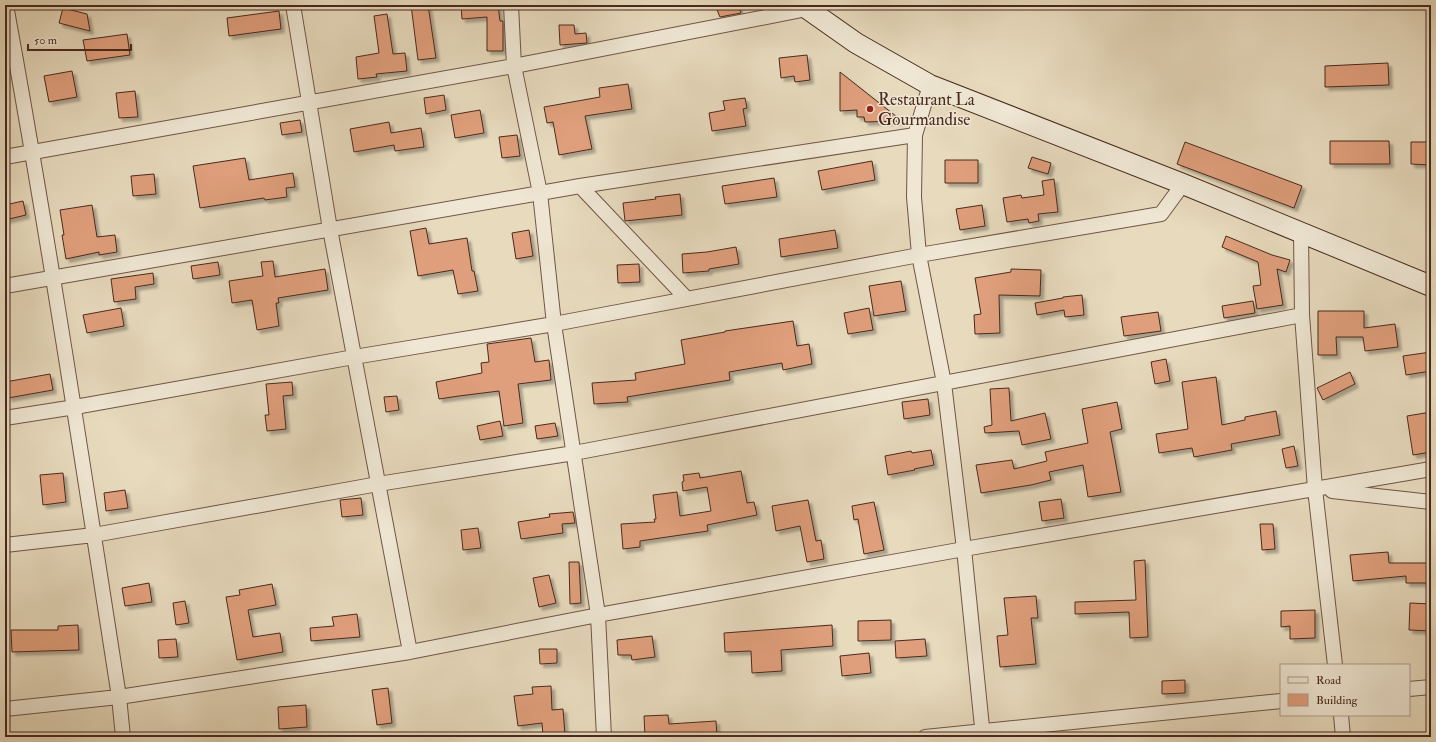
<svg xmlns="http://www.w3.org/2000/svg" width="1436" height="742" font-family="'IM FELL Double Pica',serif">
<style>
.building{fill:#e09f7c;stroke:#49291d;filter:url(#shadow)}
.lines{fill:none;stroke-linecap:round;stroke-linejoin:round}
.minor-casing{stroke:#705545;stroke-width:16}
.secondary-casing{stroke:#49291d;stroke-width:22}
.minor{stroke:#efe7d4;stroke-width:14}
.secondary{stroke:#efe7d4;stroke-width:20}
.poi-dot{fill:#8f2418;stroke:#efe7d4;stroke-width:1.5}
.labels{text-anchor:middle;stroke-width:3;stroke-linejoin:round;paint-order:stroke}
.poi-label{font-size:17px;fill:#49291d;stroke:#efe7d4;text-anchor:start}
</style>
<defs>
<filter id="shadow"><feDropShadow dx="3.5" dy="3.5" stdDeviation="1" flood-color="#0004"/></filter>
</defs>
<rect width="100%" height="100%" fill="#e7dabd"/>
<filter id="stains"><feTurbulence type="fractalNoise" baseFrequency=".005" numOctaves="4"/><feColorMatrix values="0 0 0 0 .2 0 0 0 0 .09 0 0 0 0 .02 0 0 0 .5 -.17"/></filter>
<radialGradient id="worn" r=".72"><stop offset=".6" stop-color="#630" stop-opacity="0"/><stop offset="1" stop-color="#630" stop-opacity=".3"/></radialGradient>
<path class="building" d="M411,5H428L436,58L418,60Z
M461,5H498L500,21H503V51H487V17L462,19Z
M715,5H738L741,13L720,17Z
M63,8L87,14L90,31L59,23Z
M279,11L281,29L229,36L227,18Z
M387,14L393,54L405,53L407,71L376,74L377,77L358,79L356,57L379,53L374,16Z
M559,25H574L575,34L586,33L587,43L560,45Z
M127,34L130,55L87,61L83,40Z
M807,55L810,80L795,82L794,76L781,78L779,58Z
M1388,63L1389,85L1325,87V66Z
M72,71L77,97L49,102L44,76Z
M840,72L902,121L865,122L864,117H857V110L840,111Z
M628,84L632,109L585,116L592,149L559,155L553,122L547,123L544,107L600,97L599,88Z
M135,91L138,117L119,118L116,93Z
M444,95L446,110L426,114L424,98Z
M745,98L747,108L743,109L746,126L712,131L709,113L725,110L723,101Z
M480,110L484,133L455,138L451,115Z
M300,120L302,132L282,135L280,123Z
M389,122L391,133L421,128L424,147L395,151L394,145L354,152L350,129Z
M517,135L520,156L502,158L499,137Z
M1330,141H1389L1390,164H1330Z
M1185,142L1302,186L1294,208L1177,164Z
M1411,142H1431V165L1411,164Z
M1032,157L1051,163L1048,174L1028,168Z
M245,158L249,180L293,173L295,187L286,188L287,197L265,200L264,198L200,208L193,166Z
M945,160H978V183H945Z
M872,161L875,180L822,190L818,171Z
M154,174L156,194L133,196L131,176Z
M774,178L777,197L725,204L722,186Z
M1054,179L1058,212L1038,214L1039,221L1029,223L1028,219L1007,222L1003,198L1021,195L1022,198L1044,195L1042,181Z
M680,194L682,215L625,221L623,203L656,199L655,197Z
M23,201L26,215L5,220V205Z
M92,205L97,237L115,235L117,252L99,255V252L66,259L62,235H64L60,210Z
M982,205L985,226L960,230L956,209Z
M426,228L429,244L467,238L472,271H474L478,291L458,294L453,270L418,276L410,231Z
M529,230L533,256L516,259L512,233Z
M835,230L838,248L781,257L779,239Z
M1226,236L1272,255L1290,260L1286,272L1277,269L1283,305L1257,309L1253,286L1261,285L1258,262L1222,247Z
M736,247L739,264L709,269V271L683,273L682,254L707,252Z
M273,261L275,277L325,269L328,290L278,298L279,303H276L279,326L257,330L252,300L232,303L229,281L263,276L261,262Z
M218,262L220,275L193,279L191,266Z
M639,264L640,282L618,283L617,265Z
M1011,269L1041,270L1040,296L999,295L1000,333L975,334L974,315L981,314L975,278L1011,272Z
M153,273L154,284L135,287L136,299L114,302L111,279Z
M901,281L906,311L874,316L869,286Z
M1082,295L1084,315L1065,317L1064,310L1037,315L1035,303L1063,298V297Z
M1253,301L1255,313L1224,318L1222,306Z
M121,308L124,326L87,333L83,315Z
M869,308L873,330L848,334L844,313Z
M1318,311H1364V328L1395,324L1398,347L1365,351L1363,337H1336L1337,355H1318Z
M1158,312L1161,331L1124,336L1121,317Z
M793,321L797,346L809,344L812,364L783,370L782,363L729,372L730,380L627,397L628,402L594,404L592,383L636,380L635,373L685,364L681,340L725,332V331Z
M531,338L535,362L549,360L551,380L518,384L523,423L504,426L499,391L459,396L439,399L436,382L482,373L481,363L489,362L487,344Z
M1431,352V371L1406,375L1403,356Z
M1166,359L1170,381L1155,384L1151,362Z
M1350,372L1355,384L1323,400L1317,388Z
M50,374L53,390L8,398L5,382Z
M1216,377L1222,425L1245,420V417L1276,411L1280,435L1231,444L1232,450L1194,457L1192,448L1159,453L1156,434L1188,429L1182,382Z
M292,382L293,395L283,396L286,429L267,431L265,415H269L266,384Z
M1009,388L1011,421L1045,413L1051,439L1022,445L1019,431L985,433L984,427L992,425L990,389Z
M397,396L399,410L386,412L384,397Z
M928,399L930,415L904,419L902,402Z
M1117,402L1122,429L1110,432L1121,492L1088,497L1083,465L1049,472L1051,480L1031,485L981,493L976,465L1012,460L1014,469L1047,461L1045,452L1088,443L1082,409Z
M1431,412V452L1413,455L1407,416Z
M500,421L503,436L480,440L477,426Z
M555,423L558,436L537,439L535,426Z
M1294,446L1298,466L1286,468L1282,449Z
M931,450L934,465L914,469L915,470L888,475L885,456L911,451L912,453Z
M741,471L747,503L754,502L757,515L707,525L708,531L640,541V547L623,549L621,524L655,522L654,519H656L653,495L677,492L680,516L711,511L707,487L683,491L682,482L684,481L683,475L699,473L700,478Z
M63,473L66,502L43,505L40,475Z
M125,490L128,508L106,511L104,493Z
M361,498L363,515L342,517L340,500Z
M1061,499L1064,518L1042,521L1039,502Z
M808,500L816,541L821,540L824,559L807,562L800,526L776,531L772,506Z
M874,502L884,550L864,554L858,519L854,520L852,506Z
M573,512L575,523L562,524L563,533L521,539L518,522L550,517L549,514Z
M1260,524H1273L1275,549L1262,550Z
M478,528L481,548L463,550L461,530Z
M1388,552L1389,563H1431V583H1406V576L1353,581L1350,555Z
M1145,560L1148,637L1130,638L1129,612L1075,614V602L1136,600L1134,561Z
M569,562H579L581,603L570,604Z
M549,575L556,603L539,607L533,578Z
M149,583L152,602L125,606L122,588Z
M272,584L276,605L248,610L253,637L280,633L283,652L237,660L226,597L240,595L239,590Z
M1036,596L1038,618H1031L1036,664L1000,667L997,636L1008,635L1004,598Z
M185,601L189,623L176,625L173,603Z
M1410,603L1431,604V631L1409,630Z
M1315,610V638L1290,639V626L1281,627V611Z
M357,614L360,637L311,641L310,628L334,626L332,617Z
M891,620V640L858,641V621Z
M78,625L79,650L12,652L11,630H58V626Z
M832,625L833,646L781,650L782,671L752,673L751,651L725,652L724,633Z
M652,636L655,657L632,660L631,655H618L617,640Z
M176,639L178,657L159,658L158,640Z
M925,639L927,656L896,658L895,641Z
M539,649H557V663L540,664Z
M869,653L871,673L842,676L840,656Z
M1185,680V693L1162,694V681Z
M551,686L552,710L563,709L565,735L543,736L542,723L518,726L514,696L533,694L532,687Z
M388,688L392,723L377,725L372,690Z
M306,705L307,727L279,729L278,707Z
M668,715L669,724L716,721L717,737H645L644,716Z"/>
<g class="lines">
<defs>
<path id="minor" d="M6,5C48,235 83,466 119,697L123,737
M293,5L330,229L410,652
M511,5L514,66L540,193L554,324L598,615L604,737
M930,85L915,135L914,197L919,255L944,383L964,549L983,737
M5,157L514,66L807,9
M580,186L687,299
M1301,232L1302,315L1315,489L1335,665
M5,286L580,186L915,135
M5,418L75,407L354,357L554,324L919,255L1161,214L1183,184
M1332,491L1431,502
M5,545L94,535L378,484L574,453L1302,315
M1409,689L1431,687
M5,709L119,697L410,652L598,615L964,549L1431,469
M1341,715L1343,737
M925,737L1281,701"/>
<path id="secondary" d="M802,5L856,43L930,85L1183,184L1431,286"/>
</defs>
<use href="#minor" class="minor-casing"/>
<use href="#secondary" class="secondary-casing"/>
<use href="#minor" class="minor"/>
<use href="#secondary" class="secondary"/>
</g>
<circle class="poi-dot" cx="870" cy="109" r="4"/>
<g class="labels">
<g class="poi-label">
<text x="878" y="105">Restaurant La<tspan x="878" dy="20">Gourmandise</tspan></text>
</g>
</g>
<rect width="1436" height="742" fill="none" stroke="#e7dabd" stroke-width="20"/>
<rect x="6" y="6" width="1424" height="730" fill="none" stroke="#49291d" stroke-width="2"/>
<rect x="10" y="10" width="1416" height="722" fill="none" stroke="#49291d"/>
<rect x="1280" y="664" width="130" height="52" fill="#efe7d4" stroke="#ad9b8b"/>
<rect x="1288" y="677" width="20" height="6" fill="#efe7d4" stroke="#ad9b8b"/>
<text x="1316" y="684" font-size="12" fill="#49291d">Road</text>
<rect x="1288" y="694" width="20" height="12" fill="#e09f7c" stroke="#ad9b8b"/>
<text x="1316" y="704" font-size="12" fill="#49291d">Building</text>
<path d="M28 44v6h103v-6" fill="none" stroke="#49291d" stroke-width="2"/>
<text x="34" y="44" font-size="12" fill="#49291d" stroke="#efe7d4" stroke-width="3" paint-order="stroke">50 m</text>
<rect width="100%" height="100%" filter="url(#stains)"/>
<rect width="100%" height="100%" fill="url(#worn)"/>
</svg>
